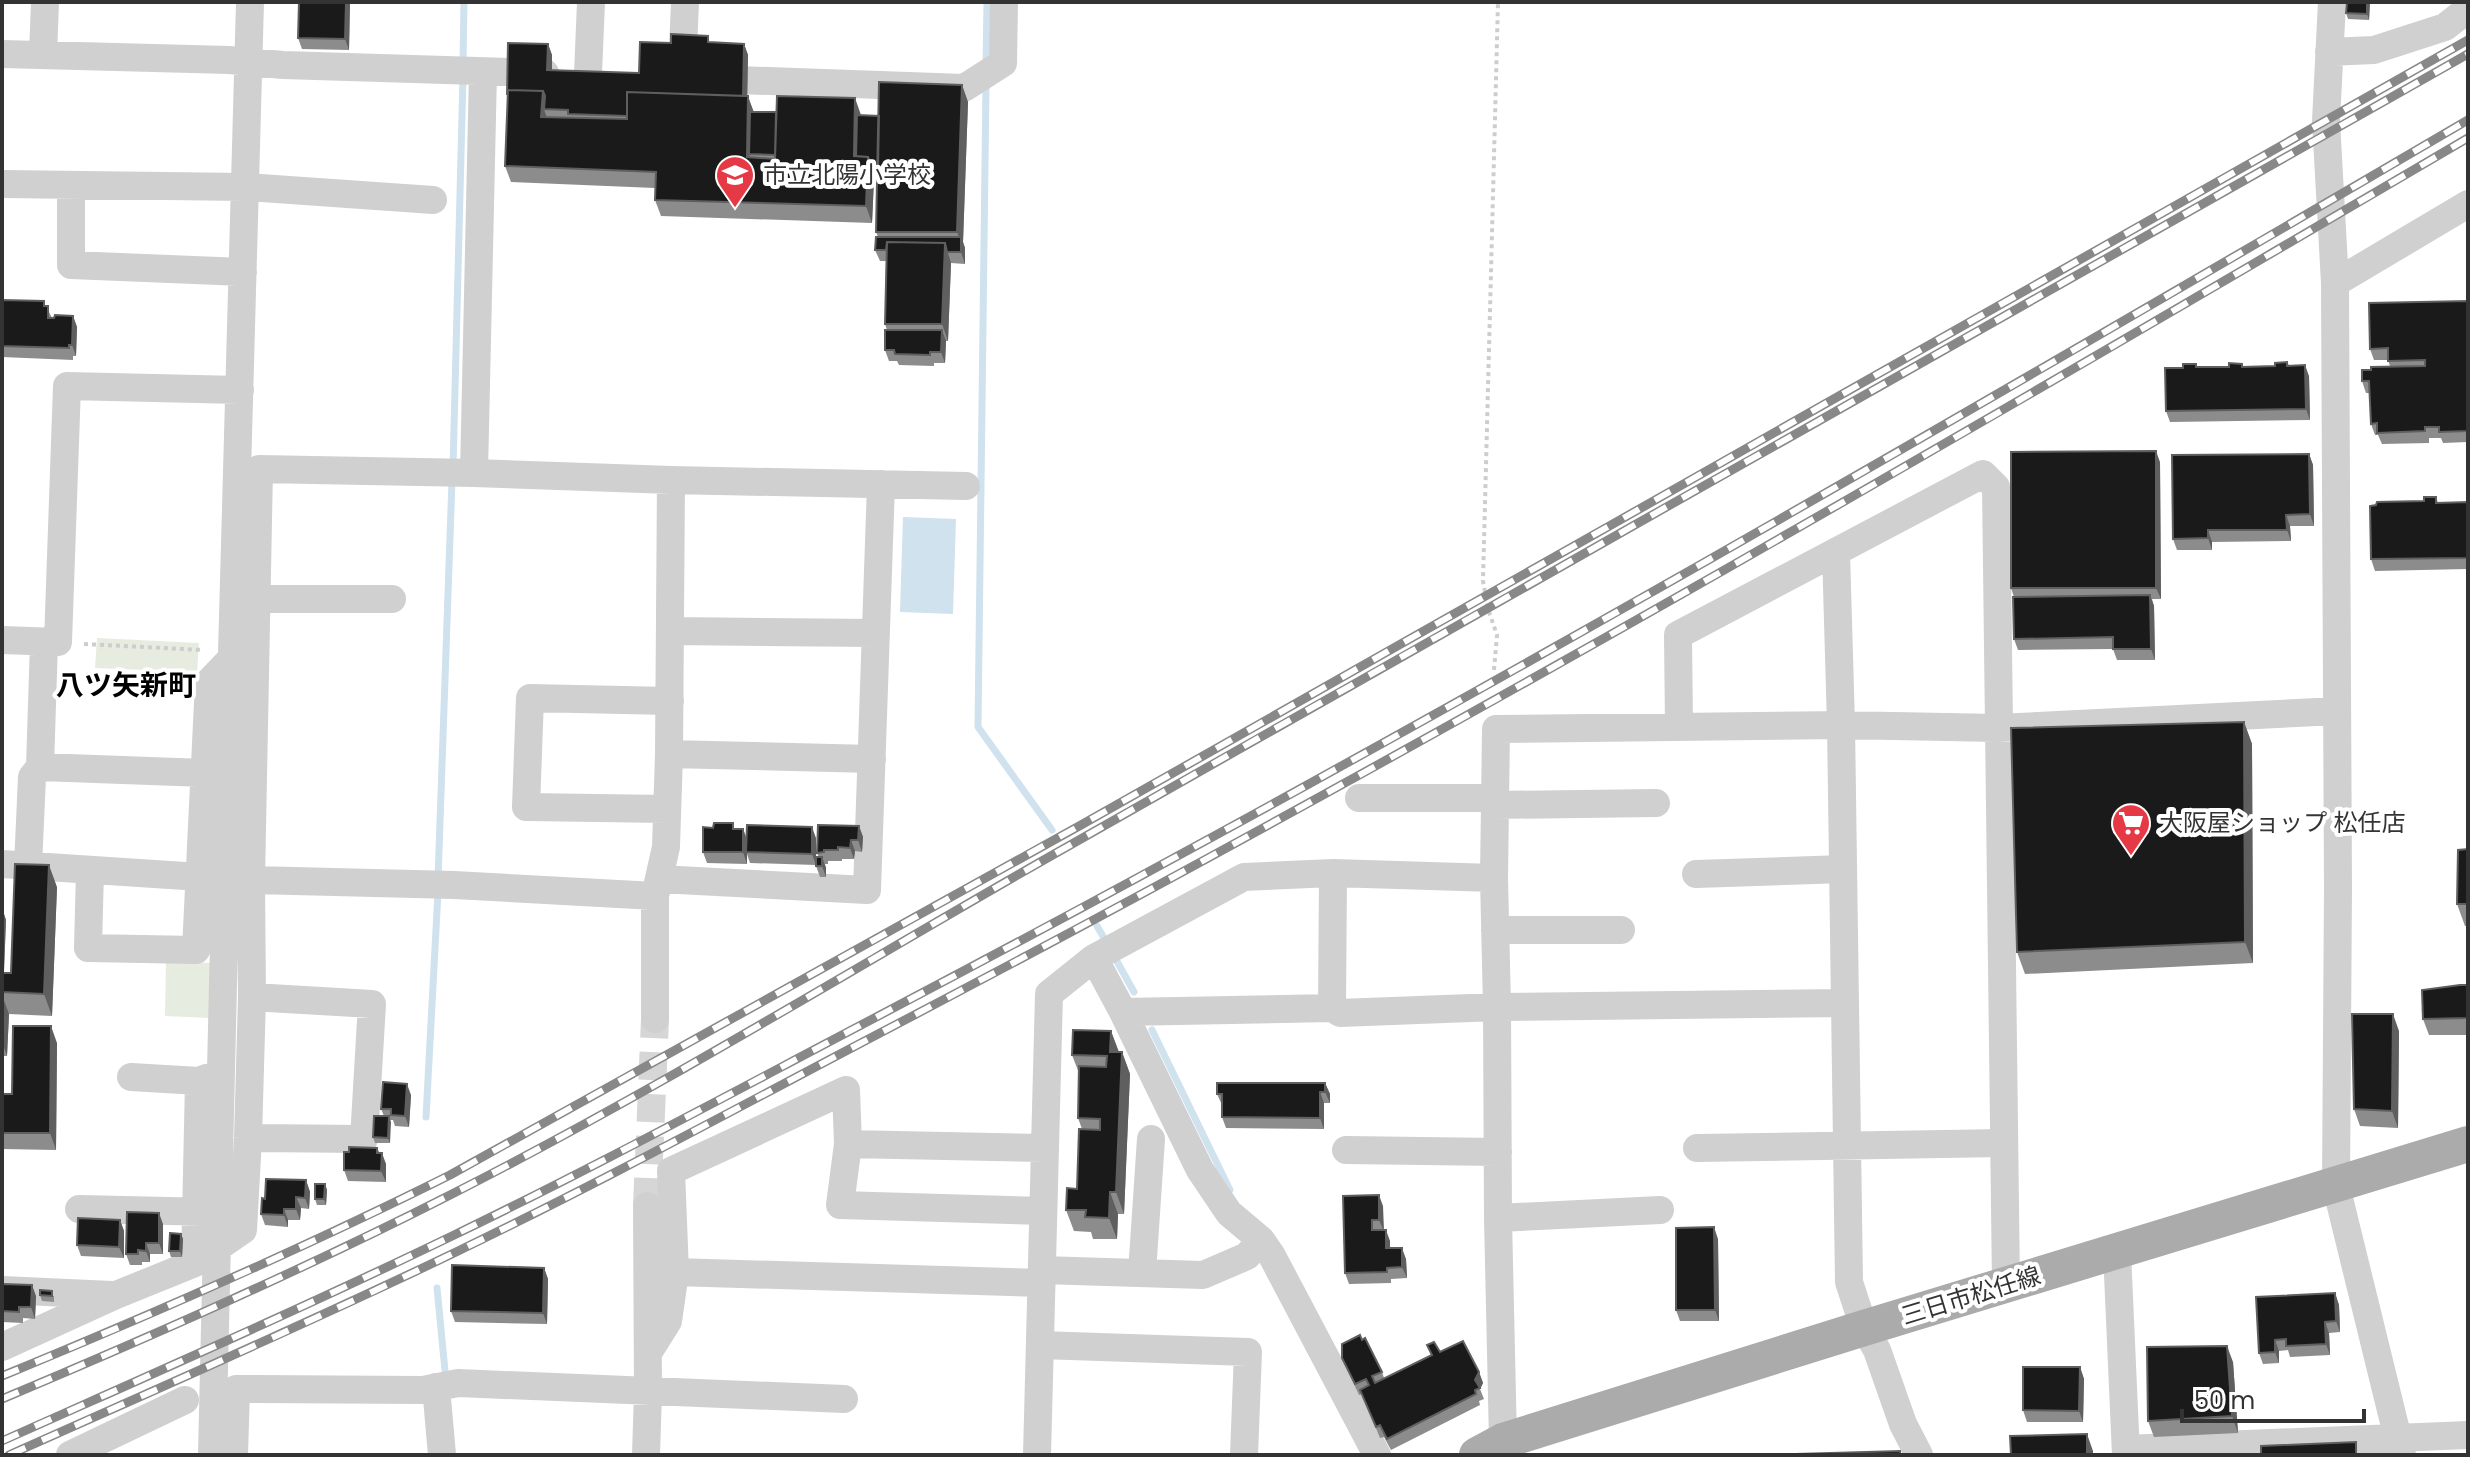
<svg xmlns="http://www.w3.org/2000/svg" width="2470" height="1457" font-family="Poppins,'Noto Sans JP',sans-serif">
<style>
.green{fill:#e6ecdf}
.water{fill:#cfe2ee}
.lines{fill:none;stroke-linecap:round;stroke-linejoin:round}
.stream{stroke:#cfe2ee;stroke-width:7}
.minor-tunnel{stroke:#d6d6d6;stroke-width:28;stroke-dasharray:28 14;stroke-linecap:butt}
.path{stroke:#cdcdcd;stroke-width:4;stroke-dasharray:4 4;stroke-linecap:butt}
.minor{stroke:#d0d0d0;stroke-width:28}
.major{stroke:#ababab;stroke-width:36}
.rail-casing{stroke:#888;stroke-width:9}
.rail{stroke:#fff;stroke-width:6;stroke-dasharray:18;stroke-linecap:butt}
.wall{fill:#8c8c8c}
.shaded-wall{fill:#5f5f5f}
.building{fill:#1a1a1a;stroke:#5f5f5f;stroke-width:2}
.labels{text-anchor:middle;stroke-width:8;stroke-linejoin:round;paint-order:stroke}
.poi-label{font-size:24px;fill:#333;stroke:#fff;text-anchor:start}
.street-label{font-size:24px;fill:#333;stroke:#fff}
.quarter-label{font-size:28px;font-weight:bold;fill:#000;stroke:#fff}
</style>
<rect width="100%" height="100%" fill="#fff"/>
<path class="green" d="M97,638L199,643L197,672L95,668Z
M166,961L212,963L209,1018L165,1016Z"/>
<path class="water" d="M903,517L956,519L953,614L900,612Z"/>
<g class="lines">
<path class="stream" d="M463,64L464,2
M986,64L987,2
M986,84L978,727L1052,830
M453,468L463,76
M438,879L452,480
M1097,926L1108,945
M1114,956L1134,992
M1152,1030L1230,1190
M426,1117L438,892
M437,1288L446,1381"/>
<path class="minor-tunnel" d="M647,1206L655,1019"/>
<path class="path" d="M84,644L203,650
M1494,670L1497,635L1488,609L1483,581L1498,2"/>
<path class="minor" d="M2332,2L2326,121L2335,283L2338,887L2336,1186L2402,1455
M2329,52L2374,50L2445,27L2468,9
M2,54L229,60L283,65L545,73
M43,55L45,2
M682,73L685,2
M588,74L591,2
M710,79L964,88L1003,63L1004,2
M2,184L246,187L433,200
M71,185V265L243,272
M2335,283L2468,204
M474,473L671,480L966,486
M257,599H392
M671,631L876,633
M2,640L58,642L67,386L240,390
M1679,726L1678,635L1983,474L1996,487L2006,1285
M669,754L872,759
M40,767L205,773
M1359,798H1495
M1495,805L1656,803
M667,809L526,807L530,698L670,701
M2,864L200,877
M28,866L32,777L40,767L44,642
M90,870L88,948L196,950L209,682L233,657
M1696,874L1843,869
M1494,878L1496,729L1841,725L1836,552
M659,879L867,890L881,484
M251,880L454,885L655,896
M1495,930H1621
M1845,1003L1849,1282L1864,1328L1877,1350L1903,1424L1919,1455
M1332,1008L1333,873
M1123,1012L1332,1008L1340,1013L1497,1007L1498,1218L1503,1441
M655,1019V896L666,847L669,754L671,480
M131,1077L199,1081L206,1078L217,1079
M248,1138L364,1139L372,1004L252,997
M848,1144L1045,1148
M1697,1148L2003,1143
M1346,1150L1498,1152
M79,1209L214,1212
M1498,1218L1660,1210
M2117,1252L2126,1455
M195,1263L199,1081
M1042,1270L1203,1275L1247,1256L1261,1240
M675,1272L1041,1283
M1142,1273L1151,1139
M2,1290L112,1295
M1040,1345L1248,1352L1244,1455
M2,1347L116,1295L195,1263L243,1230L248,1138L252,997L251,880L259,469L474,473L483,72
M648,1353L668,1321L675,1272L671,1171L846,1090L848,1144L840,1205L1043,1211
M436,1387L442,1455
M2126,1449L2468,1435
M70,1455L185,1400
M212,1455L224,942L250,2
M234,1455L236,1389L423,1390L458,1383L844,1399
M646,1455L648,1392L647,1206
M1037,1455L1049,994L1094,958
M1377,1455L1272,1256L1261,1240L1229,1213L1200,1170L1123,1012L1094,958L1244,877L1333,873L1494,878L1497,1007L1845,1003L1841,725L1998,728L2337,711"/>
<path class="major" d="M1477,1455L1503,1441L1864,1328L2468,1144"/>
<defs>
<path id="rail" d="M2,1376C153,1314 304,1248 450,1175L1081,825L2468,40
M2,1399C154,1335 305,1269 452,1194C653,1092 846,973 1042,861C1517,591 1992,323 2468,54
M2,1441C152,1374 303,1308 450,1237C589,1170 726,1096 863,1024C1407,739 1938,430 2468,120
M9,1455C159,1388 309,1323 456,1252C599,1183 739,1107 880,1033C1418,752 1944,446 2468,138"/>
</defs>
<use href="#rail" class="rail-casing"/>
<use href="#rail" class="rail"/>
</g>
<path class="wall" d="M299,2H350L349,50L302,49L298,38Z
M2370,2L2369,20L2348,19L2346,13Z
M671,43L744,44L748,55L747,96L754,112L879,116L962,85L968,102L963,242L965,248V264L951,263L948,341H946L945,363H934V366L899,365L897,361H889L885,350L887,330L885,324L886,261H880L875,250L878,237L876,232L877,179H874L872,223L661,216L655,200V188L511,182L505,166L548,44L552,55V70L639,73Z
M2,300L46,306L52,318L73,316L77,327L76,356H73V360L2,357Z
M2468,301V442L2443,443L2441,438H2429V443L2382,444L2378,435H2375L2371,424L2370,393H2366L2362,381L2371,370L2390,366L2388,360H2374L2370,349Z
M2287,362L2289,365L2309,376L2310,420L2170,422L2166,411L2183,368L2196,364L2197,367H2229L2242,364L2243,367L2275,366Z
M2309,454L2313,465L2314,526H2290L2291,541L2212,542V550H2177L2173,539Z
M2160,462L2161,599H2152L2154,606L2155,660H2117L2113,649L2018,650L2014,639V597L2011,588Z
M2436,497L2438,503L2468,502V569L2375,571L2371,559L2424,501Z
M2244,722L2252,744L2253,963L2025,974L2017,952Z
M859,826L863,837L862,852L855,851L854,859H842V861H828V864H825L826,868V877H820L816,866L819,857L817,853Z
M736,829H743L747,839L816,838V865L750,863L747,854V864L707,863L703,852Z
M2468,849V926H2465L2457,904Z
M57,887L52,1016L9,1014L7,1056H2V908L6,920L4,973H11Z
M2468,985V1035H2429L2423,1019Z
M1111,1031L1119,1052H1122L1130,1074L1124,1214H1118L1117,1239H1093L1091,1232L1074,1231L1066,1210L1077,1189L1082,1129L1078,1118L1079,1073L1072,1055Z
M2399,1031L2398,1128L2360,1126L2354,1109Z
M57,1043L56,1150L2,1149V1094H12Z
M1325,1083L1330,1094V1103H1324V1129L1226,1128L1222,1117V1105L1217,1094Z
M411,1095L409,1127L395,1126L393,1120H390V1143H375L373,1137L384,1116L381,1109Z
M377,1148L386,1164V1182L348,1181L344,1170L349,1152Z
M306,1180L310,1192L309,1209L301,1208L300,1220H288V1227L265,1225L261,1214L265,1199Z
M325,1184L327,1190L326,1205H317L315,1199Z
M1343,1196L1383,1206V1230L1390,1241V1248L1406,1259L1407,1278L1391,1279V1283L1349,1284L1345,1273Z
M120,1220L124,1231V1258L81,1256L77,1245Z
M163,1224V1254H150V1262H142V1265H130L126,1254Z
M181,1234L183,1239L182,1257H171L169,1251Z
M1718,1239L1719,1321H1680L1676,1310Z
M544,1268L548,1279L547,1324L455,1322L451,1311Z
M2,1284L36,1296L35,1319L23,1318V1323L2,1322Z
M2335,1293L2339,1305L2340,1332L2329,1333L2330,1355L2290,1357L2288,1350L2279,1351V1363L2263,1364L2259,1353Z
M40,1295L54,1296V1302L42,1301Z
M1427,1345L1479,1372L1483,1383L1480,1389L1484,1399L1479,1401L1480,1405L1391,1450L1384,1437L1380,1438L1362,1394L1359,1395L1342,1358L1382,1372L1384,1378L1431,1355Z
M2233,1362L2238,1433L2154,1437L2148,1421Z
M2080,1367L2084,1379L2083,1422H2027L2023,1410Z"/>
<path class="shaded-wall" d="M346,2H350L349,50L345,39Z
M2367,2H2370L2369,20L2367,14Z
M548,44L552,55V81L547,70Z
M744,44L748,55L747,112L743,101Z
M962,85L968,102L963,242L965,248V264L961,252V243L957,232Z
M543,91L549,108L544,109L548,121L541,117Z
M748,96L754,113L749,154L753,166L747,157Z
M855,98L861,115L860,158L854,156Z
M868,157L872,168H870L874,179L872,223L866,206Z
M945,243L951,263L948,341L942,324Z
M73,316L77,327L76,356L72,345Z
M942,330L946,341L945,363L941,352Z
M2305,365L2309,376L2310,420L2306,409Z
M2156,451L2160,462L2161,599L2156,588Z
M2309,454L2313,465L2314,526L2310,514Z
M2286,515L2290,526L2291,541L2287,530Z
M2208,530L2212,542V550L2208,538Z
M2150,595L2154,606L2155,660L2151,649Z
M2244,722L2252,744L2253,963L2245,942Z
M859,826L863,837L862,852L858,840Z
M812,827L816,838V865L812,854Z
M743,829L747,840V864L743,852Z
M851,840L855,851L854,859L850,848Z
M822,857L826,868V877L822,866Z
M49,865L57,887L52,1016L44,994Z
M2,908L6,920L3,992H2Z
M2,995L9,1014L7,1056L2,1042Z
M2393,1014L2399,1031L2398,1128L2392,1111Z
M51,1026L57,1043L56,1150L50,1133Z
M1111,1031L1119,1053L1110,1052Z
M1122,1052L1130,1074L1124,1214L1116,1192Z
M1325,1083L1330,1094V1103L1325,1092Z
M407,1084L411,1095L409,1127L405,1116Z
M1320,1092L1324,1103V1129L1320,1118Z
M389,1116L391,1122L390,1143L388,1138Z
M382,1153L386,1164V1182L381,1171Z
M306,1180L310,1192L309,1209L305,1198Z
M325,1184L327,1190L326,1205L324,1199Z
M1110,1192L1118,1214L1117,1239L1109,1218Z
M1379,1195L1383,1206L1384,1231L1379,1220Z
M296,1197L301,1208L300,1220L296,1209Z
M284,1209L288,1220V1227L284,1215Z
M159,1213L163,1224V1254L159,1243Z
M120,1220L124,1231V1258L119,1247Z
M1714,1227L1718,1239L1719,1321L1715,1310Z
M1386,1230L1390,1241V1259L1386,1248Z
M181,1234L183,1239L182,1257L180,1251Z
M146,1243L150,1254V1262L146,1251Z
M1402,1248L1406,1259L1407,1278L1402,1267Z
M544,1268L548,1279L547,1324L543,1313Z
M32,1285L36,1296L35,1319L31,1307Z
M2335,1293L2339,1305L2340,1332L2336,1321Z
M2325,1322L2329,1333L2330,1355L2326,1344Z
M2275,1340L2279,1351V1363L2275,1352Z
M2227,1346L2233,1362L2238,1433L2232,1416Z
M2080,1367L2084,1379L2083,1422L2079,1411Z
M1479,1372L1483,1383L1480,1389L1475,1380Z
M2087,1434L2093,1451V1455H2087Z"/>
<path class="building" d="M299,2H346L345,39L298,38Z
M2347,2H2367V14L2346,13Z
M671,34L708,36V42L744,44L743,96L627,92V116L568,114V110L544,109L545,96L543,91L508,90L507,95L508,43L548,44L547,70L639,73L640,42L671,43Z
M879,82L962,85L957,232H876Z
M508,90L543,91L541,117L627,119V92L748,96L747,157L775,159L777,96L855,98L854,156L868,157L866,206L655,200L656,172L505,166Z
M750,112H776L775,155L749,154Z
M857,115L879,116L878,168H870V162L868,157L856,156Z
M876,237H961V252H947L945,243L887,242L886,250H875Z
M887,242L945,243L942,324H885Z
M2,300L44,301V306H48V318H54L55,315L73,316L72,345H69V348L2,346Z
M2468,301V431L2439,432V427H2425V431L2377,433V423L2371,424L2369,381H2362V370H2371V367L2425,366V360L2388,361V348L2370,349L2369,303Z
M885,330H942L941,352H930V355L895,354L894,350H885Z
M2287,362V366L2305,365L2306,409L2166,411L2165,368H2183V364H2196V367H2229V363L2242,364V367L2275,366V363Z
M2156,451V588H2011V452Z
M2309,454L2310,514L2286,515L2287,530H2208V538L2173,539L2172,455Z
M2424,497H2436V503L2468,502V558L2371,559L2370,506L2376,505L2377,502L2424,501Z
M2150,595L2151,649H2113V637L2014,639L2013,597Z
M2244,722L2245,942L2017,952L2011,728Z
M714,823H733V829H743V852H703V827L713,828Z
M747,825L812,827V854L746,852Z
M818,825L859,826L858,840H851L850,848L838,847V850H824V852L817,853Z
M2468,849V904H2457L2458,850Z
M816,857H822V866H816Z
M15,864L49,865L44,994L2,992V973H11Z
M2460,985H2468V1018L2423,1019L2422,990Z
M2352,1014H2393L2392,1111L2354,1109Z
M13,1026H51L50,1133H2V1094H12Z
M1073,1030L1111,1031L1110,1052H1122L1116,1192H1110L1109,1218L1085,1217L1086,1210H1066L1067,1188L1077,1189L1079,1129L1100,1130V1119L1078,1118L1079,1066L1106,1067L1107,1056L1072,1055Z
M383,1082L407,1084L405,1116L391,1115V1109H381Z
M1217,1083H1325V1092H1320V1118L1222,1117V1094H1217Z
M374,1116H389L388,1138L373,1137Z
M349,1147L377,1148V1153H382L381,1171L344,1170V1152H349Z
M266,1179L306,1180L305,1198L296,1197V1209H284V1215L261,1214L262,1198L265,1199Z
M315,1184H325L324,1199H315Z
M1379,1195V1220H1372V1230H1386V1248H1402V1267L1387,1268V1272L1345,1273L1343,1196Z
M127,1212L159,1213V1243H146V1251L138,1250V1254H126Z
M78,1218L120,1220L119,1247L77,1245Z
M1714,1227L1715,1310H1676V1228Z
M170,1233L181,1234L180,1251H169Z
M452,1265L544,1268L543,1313L451,1311Z
M2,1284L32,1285L31,1307H19V1312L2,1311Z
M40,1290L52,1291V1296L40,1295Z
M2335,1293L2336,1321L2325,1322L2326,1344L2286,1346V1339L2275,1340V1352L2259,1353L2256,1297Z
M1360,1335L1362,1340L1365,1338L1382,1372L1372,1376L1375,1383L1432,1355L1427,1345L1434,1342L1440,1352L1463,1341L1479,1372L1475,1380L1480,1388L1475,1390L1476,1394L1387,1439L1380,1425L1376,1427L1360,1390L1369,1385L1366,1379L1355,1384L1342,1358V1344Z
M2227,1346L2232,1416L2148,1421L2147,1347Z
M2023,1367H2080L2079,1411L2023,1410Z
M2087,1434V1455H2011L2010,1436Z
M2356,1442V1455H2261V1446Z
M1900,1451V1455H1759Z"/>
<defs>
<symbol id="school-pin" viewBox="-11 -11 22 30"><path d="M0 17L-7.5 6A9.5 9.5 0 1 1 7.5 6Z" fill="#e63946" stroke="#fff"/><path d="M0-5L7-2L0 1L-7-2ZM-4 1L0 2.5L4 1V4Q0 6-4 4Z" fill="#fff"/></symbol>
<symbol id="supermarket-pin" viewBox="-11 -11 22 30"><path d="M0 17L-7.5 6A9.5 9.5 0 1 1 7.5 6Z" fill="#e63946" stroke="#fff"/><path d="M-6-5.5h2.5l.6 2H6L4.5 2H-2.5L-4.4-4H-6ZM-1.5 3.2a1.3 1.3 0 1 0 .1 0ZM3 3.2a1.3 1.3 0 1 0 .1 0Z" fill="#fff"/></symbol>
</defs>
<g fill-rule="evenodd">
<use href="#school-pin" x="713" y="153" width="44" height="60"/>
<use href="#supermarket-pin" x="2109" y="801" width="44" height="60"/>
</g>
<g class="labels">
<g class="poi-label">
<text x="763" y="183">市立北陽小学校</text>
<text x="2159" y="831">大阪屋ショップ 松任店</text>
</g>
<g class="street-label">
<text transform="translate(1971 1296) rotate(-17)" y="8">三日市松任線</text>
</g>
<g class="quarter-label">
<text x="126" y="695">八ツ矢新町</text>
</g>
</g>
<rect width="2470" height="1457" fill="none" stroke="#333333" stroke-width="8"/>
<path d="M2182 1409v12h182v-12" fill="none" stroke="#333333" stroke-width="4"/>
<text x="2194" y="1409" font-size="24" fill="#333333" stroke="#ffffff" stroke-width="6" paint-order="stroke">50 m</text>
</svg>
